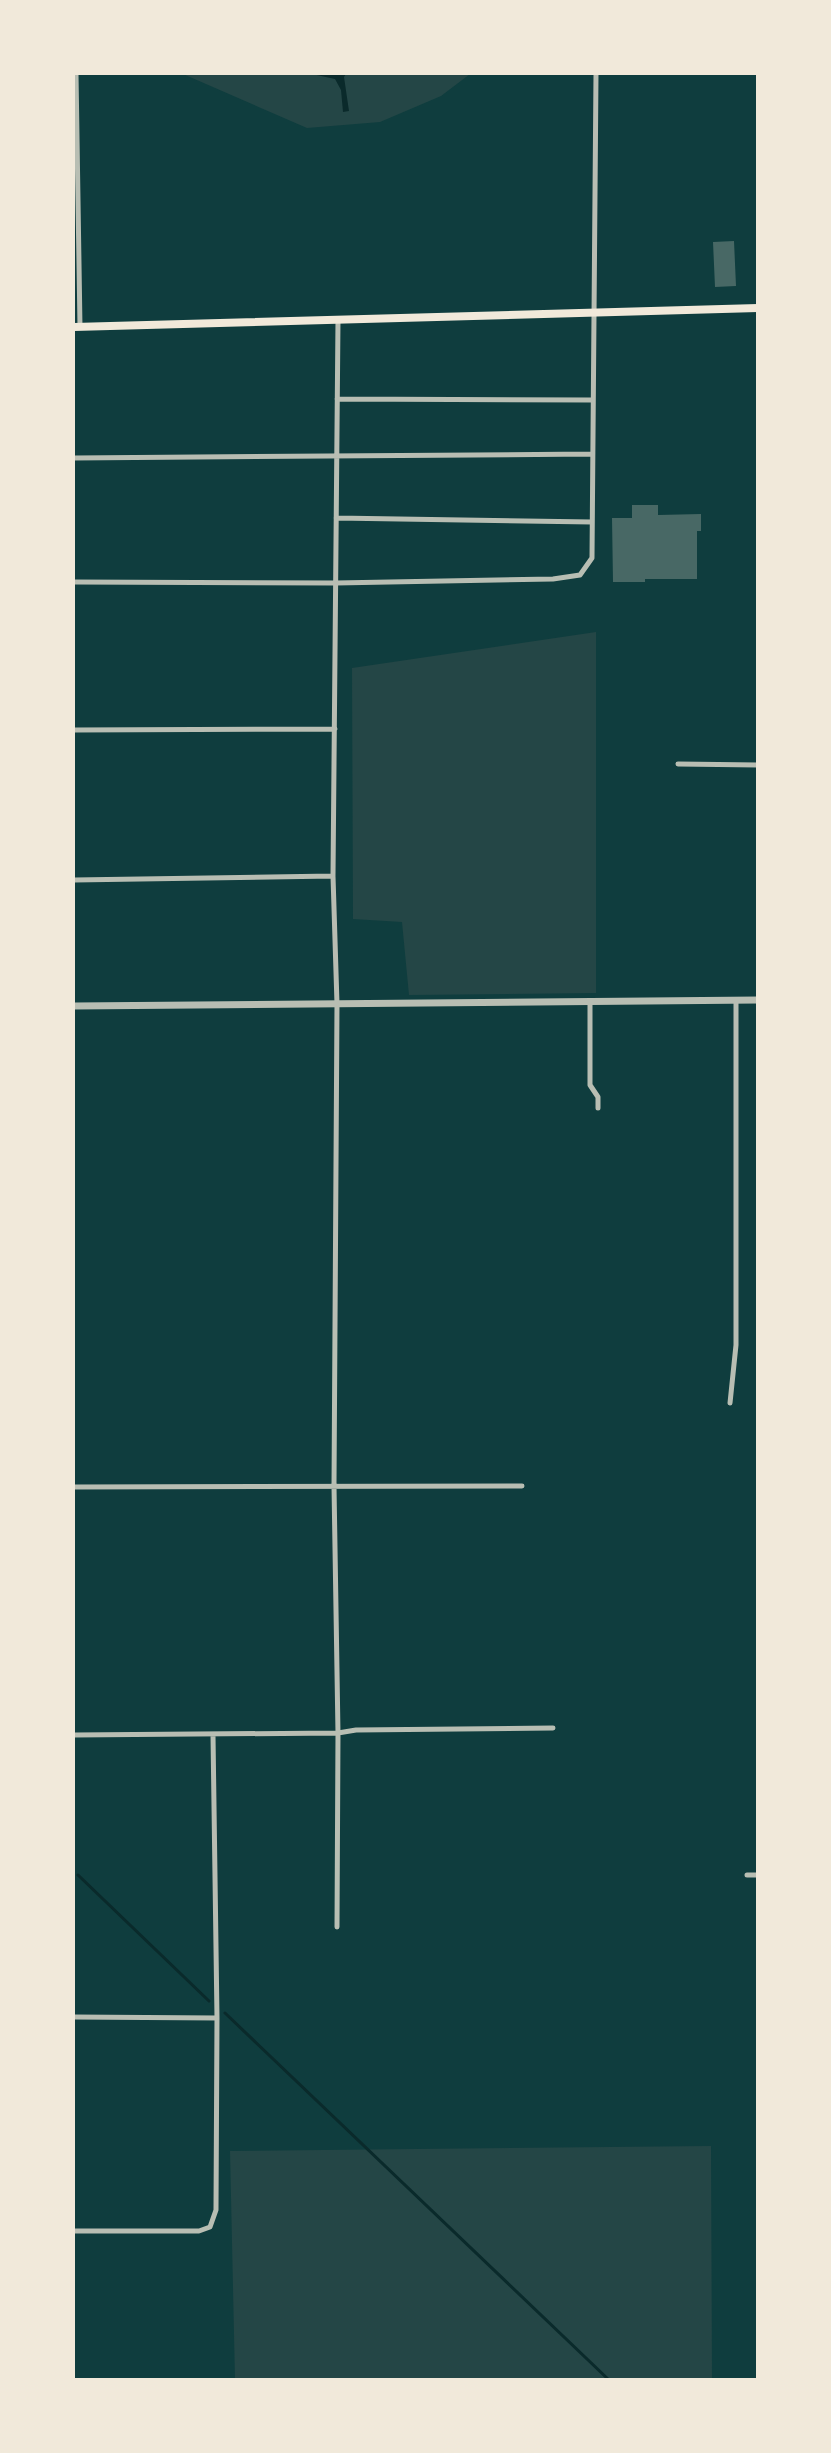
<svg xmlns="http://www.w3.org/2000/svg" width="831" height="2453" font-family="'Archivo Narrow',sans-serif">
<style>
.green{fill:#244646}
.water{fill:#0a2a2b}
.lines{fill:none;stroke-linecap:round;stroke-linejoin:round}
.stream{stroke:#0a2a2b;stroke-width:3}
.building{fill:#486865}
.minor{stroke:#b8beb3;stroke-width:5}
.tertiary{stroke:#b8beb3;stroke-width:7}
.primary{stroke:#f1e9da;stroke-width:8}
</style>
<rect width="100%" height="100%" fill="#0f3d3e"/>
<path class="green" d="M183,74H470L441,96L380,122L307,128Z
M596,632V993L409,995L402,922L353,919L352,668Z
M711,2146L712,2379H235L230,2151Z"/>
<path class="water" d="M312,74H346L344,77L349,111L343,112L341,90L335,79Z"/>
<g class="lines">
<path class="stream" d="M78,1875L209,2001
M225,2013L609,2380"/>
</g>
<path class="building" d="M734,241L736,286L715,287L713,242Z
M632,505H658V515L701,514V531H697V579H645V582H613L612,518H632Z"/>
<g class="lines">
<path class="minor" d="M76,74L80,327
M337,399L592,400
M74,458L592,454
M336,518L592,522
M74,582L336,583L553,579L580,575L592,558L596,74
M74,730L335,729
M678,764L758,765
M74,880L333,876
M590,1001V1085L598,1097V1108
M730,1403L736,1345V1000
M74,1487L522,1486
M74,1735L338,1733L356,1730L553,1728
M747,1875H758
M337,1927L338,1733L334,1486L337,1004L333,876L338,320
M74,2017L217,2018
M74,2231H199L210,2227L216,2210L217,2018L213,1735"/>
<path class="tertiary" d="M74,1006L758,1000"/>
<path class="primary" d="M74,327L758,308"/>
</g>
<rect width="831" height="2453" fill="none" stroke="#f1e9da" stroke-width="150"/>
</svg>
